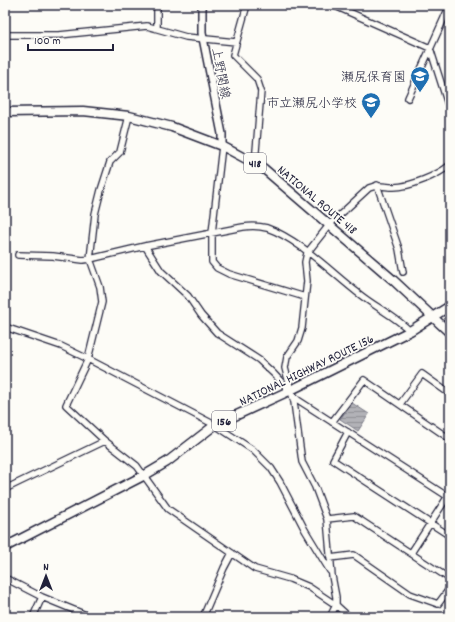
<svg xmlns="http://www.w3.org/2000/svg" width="455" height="622" font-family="Dekko,'Klee One',sans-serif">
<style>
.water{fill:url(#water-rules);stroke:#787885}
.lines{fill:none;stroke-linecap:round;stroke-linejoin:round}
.minor-casing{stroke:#22223b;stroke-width:8}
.major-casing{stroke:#22223b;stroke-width:10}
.highway-casing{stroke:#22223b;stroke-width:11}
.minor{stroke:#fdfcf7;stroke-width:5.5}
.major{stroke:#fdfcf7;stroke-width:7}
.highway{stroke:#fdfcf7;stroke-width:8}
.labels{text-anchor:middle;stroke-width:3.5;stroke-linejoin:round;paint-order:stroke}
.shield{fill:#fdfcf7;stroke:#646373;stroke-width:1}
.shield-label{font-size:12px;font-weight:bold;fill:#22223b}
.street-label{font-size:13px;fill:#22223b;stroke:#fdfcf7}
.poi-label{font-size:13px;fill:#22223b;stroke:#fdfcf7;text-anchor:end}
</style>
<defs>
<pattern id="water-rules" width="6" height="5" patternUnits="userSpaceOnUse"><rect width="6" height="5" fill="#b2b2b7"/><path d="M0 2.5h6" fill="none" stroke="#909096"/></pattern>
</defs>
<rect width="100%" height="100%" fill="#fdfcf7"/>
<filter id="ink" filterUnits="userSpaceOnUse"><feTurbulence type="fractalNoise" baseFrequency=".025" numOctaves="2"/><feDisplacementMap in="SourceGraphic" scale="8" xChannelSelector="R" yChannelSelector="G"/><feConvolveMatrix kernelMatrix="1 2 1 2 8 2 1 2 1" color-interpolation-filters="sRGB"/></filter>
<g filter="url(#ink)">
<path class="water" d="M352,403L369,414L358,431L340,419Z"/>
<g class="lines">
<defs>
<path id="minor" d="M247,5L233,55L257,79L261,91L255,163
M333,5L430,48
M157,28V5
M5,35H59L147,26L186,37L236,42
M430,48L450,111
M408,98L450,5
M129,116L120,152L110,162L101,190L95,214L90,259L145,246L243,227C251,226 259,226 267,228C299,239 332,273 358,293C375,307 395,316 410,331
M222,146L212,233V262L217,268L229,274L305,297
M377,185L399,249L403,272
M145,246L161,271L188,296L201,315L217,333L259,360L274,374L298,400L450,498
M18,255L53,256L83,260L90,259L100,287L102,302L88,359L66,405L105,441L137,466L168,509L255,569L290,579L309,587L336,605L349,617
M5,327L61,346L88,359L215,425L253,450L271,468L280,482L305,530L330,571
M400,404L422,374L450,394
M332,422L364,380L450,439
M348,432L333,460L450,536
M5,489L105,441
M327,519L354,516L450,579
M411,553L450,493
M330,558L354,555L410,594L438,604L450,588
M5,578L42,597L91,617
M33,617L42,597
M203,617L224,568L232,553
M330,617L336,605V597L332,576L327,519L315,487L302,462L294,402L285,368L287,357L298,341L302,328L307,281L305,262L307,253L330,224L369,188C378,184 384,187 394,187C410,187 438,175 450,165"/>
<path id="major" d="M202,5V33L222,134V146"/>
<path id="highway" d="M5,112L83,111L129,116L172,127L222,146L263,168L392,279L450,333
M5,547L145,475L167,462L215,425L289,391L410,331L450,306"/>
</defs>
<use href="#minor" class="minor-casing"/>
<use href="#major" class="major-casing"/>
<use href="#highway" class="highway-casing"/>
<use href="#minor" class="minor"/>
<use href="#major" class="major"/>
<use href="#highway" class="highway"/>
</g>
</g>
<defs>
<symbol id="school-pin" viewBox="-11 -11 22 30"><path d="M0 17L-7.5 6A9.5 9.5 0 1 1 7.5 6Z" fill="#1f6fb2" stroke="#fdfcf7"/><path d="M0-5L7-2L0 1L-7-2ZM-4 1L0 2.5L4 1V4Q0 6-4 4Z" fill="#fff"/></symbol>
</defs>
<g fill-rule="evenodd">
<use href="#school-pin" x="409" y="65" width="22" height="30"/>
<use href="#school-pin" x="360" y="91" width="22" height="30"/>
</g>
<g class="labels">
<g class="shield">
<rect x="244" y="153" width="22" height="20" rx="3"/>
<rect x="212" y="411" width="24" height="20" rx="3"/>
</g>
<g class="shield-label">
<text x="255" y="167">418</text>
<text x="224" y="425">156</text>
</g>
<g class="street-label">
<text transform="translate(222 73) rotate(79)" y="5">上野関線</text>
<text transform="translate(318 199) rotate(40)" y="5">NATIONAL ROUTE 418</text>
<text transform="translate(306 369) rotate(-26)" y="5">NATIONAL HIGHWAY ROUTE 156</text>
</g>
<g class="poi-label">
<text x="406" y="81">瀬尻保育園</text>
<text x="357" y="107">市立瀬尻小学校</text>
</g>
</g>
<rect width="455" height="622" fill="none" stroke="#fdfcf7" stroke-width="20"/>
<rect x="10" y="10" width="435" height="602" fill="none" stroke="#22223b" stroke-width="1.5" filter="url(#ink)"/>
<g transform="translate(46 576)" stroke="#fdfcf7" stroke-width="3" paint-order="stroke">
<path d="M0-3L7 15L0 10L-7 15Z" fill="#22223b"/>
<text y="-6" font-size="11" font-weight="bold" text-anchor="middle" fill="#22223b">N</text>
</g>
<path d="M28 44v6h85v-6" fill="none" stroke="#22223b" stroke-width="2"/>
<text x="34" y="44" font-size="12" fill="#22223b" stroke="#fdfcf7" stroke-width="3" paint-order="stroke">100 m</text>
</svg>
